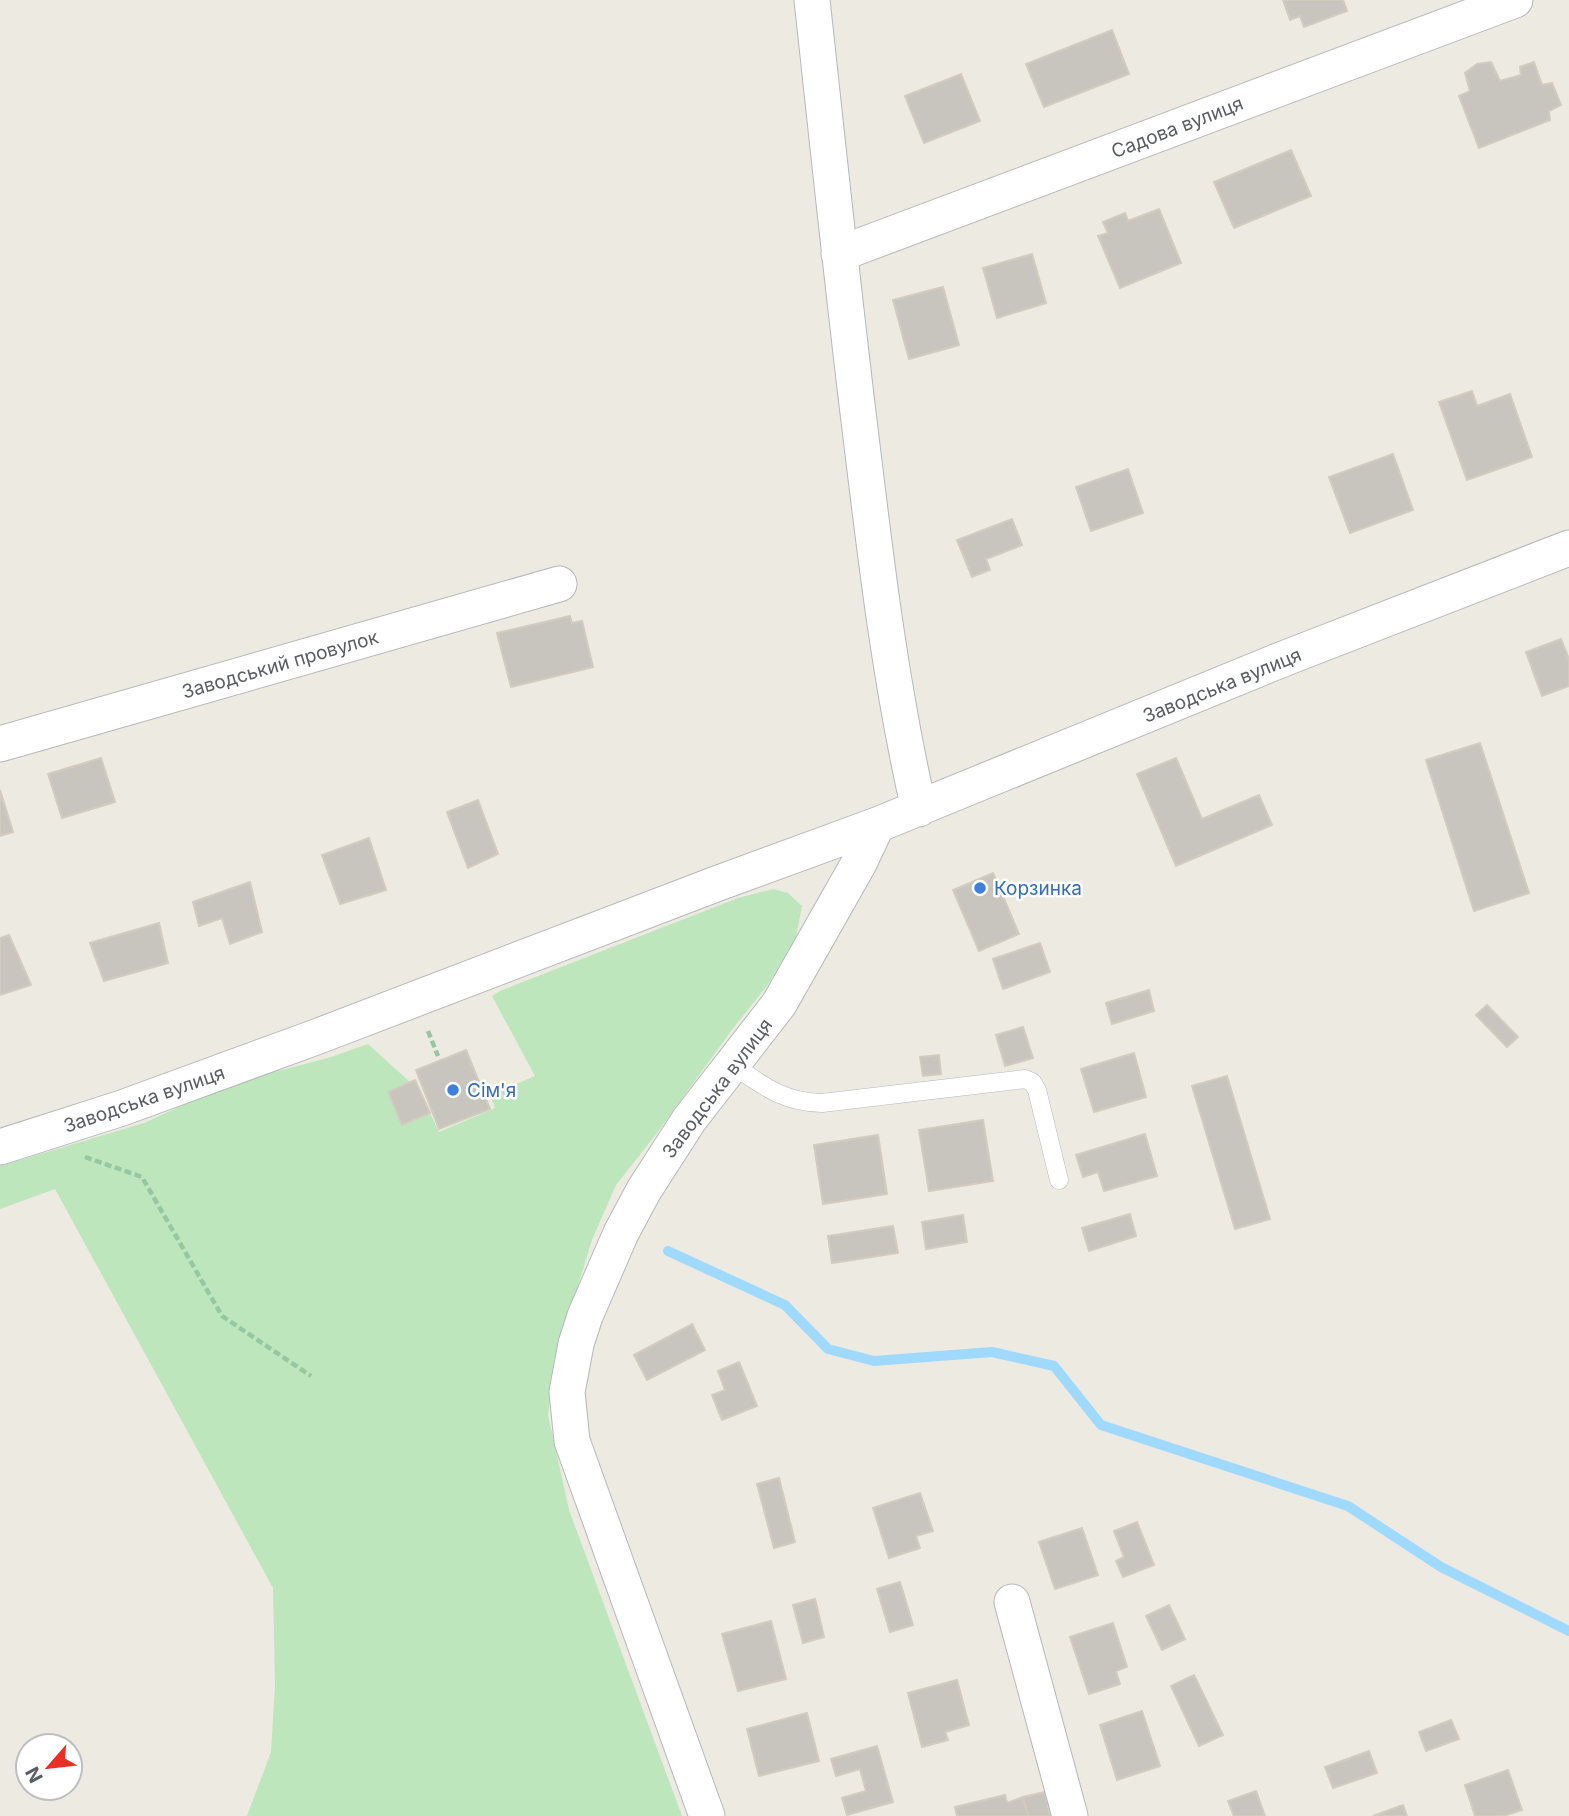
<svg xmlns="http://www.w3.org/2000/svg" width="1569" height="1816" font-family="Inter,sans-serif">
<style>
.green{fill:#bee6bc}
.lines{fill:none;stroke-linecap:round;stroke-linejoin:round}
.stream{stroke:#a0d9ff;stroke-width:10}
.building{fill:#c8c5be;stroke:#d2ccbf;stroke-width:2}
.service-casing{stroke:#b4b8bc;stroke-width:19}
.minor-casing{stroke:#b4b8bc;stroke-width:37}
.path{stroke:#95c7a2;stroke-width:4.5;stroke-dasharray:7 3.5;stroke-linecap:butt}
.service{stroke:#fff;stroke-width:18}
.minor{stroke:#fff;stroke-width:35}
.shop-dot{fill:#3f7fe0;stroke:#fff;stroke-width:2.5}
.labels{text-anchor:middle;stroke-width:5;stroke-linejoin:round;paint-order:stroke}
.street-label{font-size:19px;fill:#5a5e63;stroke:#fff}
.shop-label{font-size:19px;fill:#366cbe;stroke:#fff;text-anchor:start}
</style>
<rect width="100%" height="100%" fill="#edeae1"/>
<path class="green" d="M773,889L788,893L802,906L796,937L767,986L734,1027L657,1133L616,1185L592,1240L573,1302L558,1339L548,1415L569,1510L682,1816H247L271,1752L275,1686L273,1588L55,1189L0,1209V1166L144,1123L229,1084L331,1057L368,1044L410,1082L388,1092L402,1125L430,1113L439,1132L495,1108L490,1095L535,1076L492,996L500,991L738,898Z"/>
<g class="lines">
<path class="stream" d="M668,1251L785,1305L828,1349L874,1361L992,1352L1054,1366L1101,1425L1348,1506L1441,1567L1569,1631"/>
</g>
<path class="building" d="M1283,0H1343L1347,11L1304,27L1300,16L1290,20Z
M1112,30L1129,74L1044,107L1026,64Z
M1491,62L1500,81L1521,75L1520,67L1534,62L1542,85L1552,83L1561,105L1549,111L1550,120L1479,148L1459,96L1470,91L1465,73L1477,64Z
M961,74L980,121L924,143L905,96Z
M1291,150L1311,196L1234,228L1214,182Z
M1159,209L1181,263L1120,288L1098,236L1108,233L1103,222L1125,213L1128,221Z
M1032,254L1046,303L997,318L983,268Z
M943,287L959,345L909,359L893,300Z
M1472,391L1477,406L1510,394L1532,457L1467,480L1439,402Z
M1393,454L1413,510L1350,533L1329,477Z
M1128,469L1143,513L1091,531L1076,487Z
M1012,519L1022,545L986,559L990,570L972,577L957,540Z
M570,616L572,623L582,621L593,667L511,687L497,633Z
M1561,639L1569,659V686L1542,696L1526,652Z
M1480,743L1529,893L1474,911L1426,760Z
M101,758L115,802L62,818L48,774Z
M1176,758L1202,819L1259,795L1272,825L1176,866L1137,774Z
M0,790L13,832L0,836Z
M478,800L498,854L468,868L447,812Z
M369,838L386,890L340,904L322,855Z
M993,873L1019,934L979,951L953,890Z
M250,882L262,932L230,944L222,918L199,926L193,902Z
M159,923L168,963L104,981L90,943Z
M9,935L31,985L0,995V938Z
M1040,943L1050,972L1003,989L993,959Z
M1149,990L1154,1011L1112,1024L1106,1003Z
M1487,1005L1518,1037L1507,1047L1476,1015Z
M1023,1027L1033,1058L1005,1066L996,1035Z
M466,1050L490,1109L439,1129L416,1070Z
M1134,1053L1146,1097L1094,1112L1081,1069Z
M939,1055L941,1074L923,1076L920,1057Z
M1227,1076L1270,1219L1235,1229L1192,1086Z
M415,1080L430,1113L402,1125L388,1092Z
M983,1120L993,1181L929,1191L919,1130Z
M1145,1134L1157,1176L1104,1191L1098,1172L1083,1177L1076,1155Z
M878,1135L887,1194L823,1204L814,1145Z
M1130,1214L1136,1236L1089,1251L1082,1228Z
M963,1215L967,1242L926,1249L922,1222Z
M893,1226L898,1253L832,1263L828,1236Z
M692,1324L705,1350L647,1380L634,1355Z
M739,1362L757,1406L722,1420L712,1395L725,1390L718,1371Z
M779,1478L795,1542L774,1548L757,1484Z
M920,1493L933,1531L916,1536L920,1548L889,1558L873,1508Z
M1137,1522L1154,1565L1123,1577L1116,1561L1124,1557L1114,1531Z
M1082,1528L1098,1575L1055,1589L1039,1542Z
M900,1582L913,1625L890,1632L877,1589Z
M815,1599L824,1637L803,1643L793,1605Z
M1169,1605L1185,1639L1162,1650L1146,1616Z
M771,1621L786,1679L738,1691L722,1634Z
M1113,1623L1127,1667L1116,1671L1120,1684L1089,1694L1070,1637Z
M1194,1675L1223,1735L1199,1746L1171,1686Z
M957,1680L969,1725L945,1732L948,1740L922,1747L908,1693Z
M1142,1711L1160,1766L1117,1780L1100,1725Z
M807,1713L819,1761L759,1776L747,1729Z
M1451,1720L1459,1739L1426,1751L1419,1732Z
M877,1746L893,1802L847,1815L842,1798L866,1791L860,1769L836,1776L831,1759Z
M1369,1751L1377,1773L1333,1788L1325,1767Z
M1508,1770L1522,1810L1503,1816H1475L1465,1785Z
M1256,1791L1265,1816H1234L1228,1801Z
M1045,1792L1050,1816H1028L1023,1797Z
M1005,1795L1007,1803L1023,1797L1028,1816H957L955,1807Z
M1403,1805L1407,1816H1373Z"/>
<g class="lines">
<defs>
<path id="service" d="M733,1065C763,1086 783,1102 822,1103L1025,1079L1032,1082L1037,1090L1059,1180"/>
<path id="minor" d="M812,0C828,146 843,292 861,437C876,562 891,687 919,809
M839,254L1515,0
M0,744L559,584
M0,1147L122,1108L316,1037L716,884L877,825L1283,659L1569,548
M1012,1602L1070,1816
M707,1816L572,1441L567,1392L576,1344L585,1316L621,1233L644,1190L689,1120L779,1004L859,863L877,825"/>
</defs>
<use href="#service" class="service-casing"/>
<use href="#minor" class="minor-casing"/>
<path class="path" d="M428,1031L438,1056
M85,1157L142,1177L222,1316L311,1376"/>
<use href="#service" class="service"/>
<use href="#minor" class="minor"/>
</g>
<g class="shop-dot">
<circle cx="980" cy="888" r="7"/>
<circle cx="453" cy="1090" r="7"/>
</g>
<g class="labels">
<g class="street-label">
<text transform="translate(1177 127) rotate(-21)" y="7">Садова вулиця</text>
<text transform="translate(280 664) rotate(-16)" y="7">Заводський провулок</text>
<text transform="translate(1222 685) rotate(-22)" y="7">Заводська вулиця</text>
<text transform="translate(717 1088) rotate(-53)" y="7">Заводська вулиця</text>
<text transform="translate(144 1099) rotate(-19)" y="7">Заводська вулиця</text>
</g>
<g class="shop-label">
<text x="994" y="895">Корзинка</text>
<text x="467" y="1097">Сім'я</text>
</g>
</g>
<g transform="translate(49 1767) rotate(242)"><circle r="33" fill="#ffffff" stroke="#bdbfc1" stroke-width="2"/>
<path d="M0-5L12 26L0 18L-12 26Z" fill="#ee2e26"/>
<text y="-10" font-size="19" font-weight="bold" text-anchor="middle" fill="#5a5e63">N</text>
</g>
</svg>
